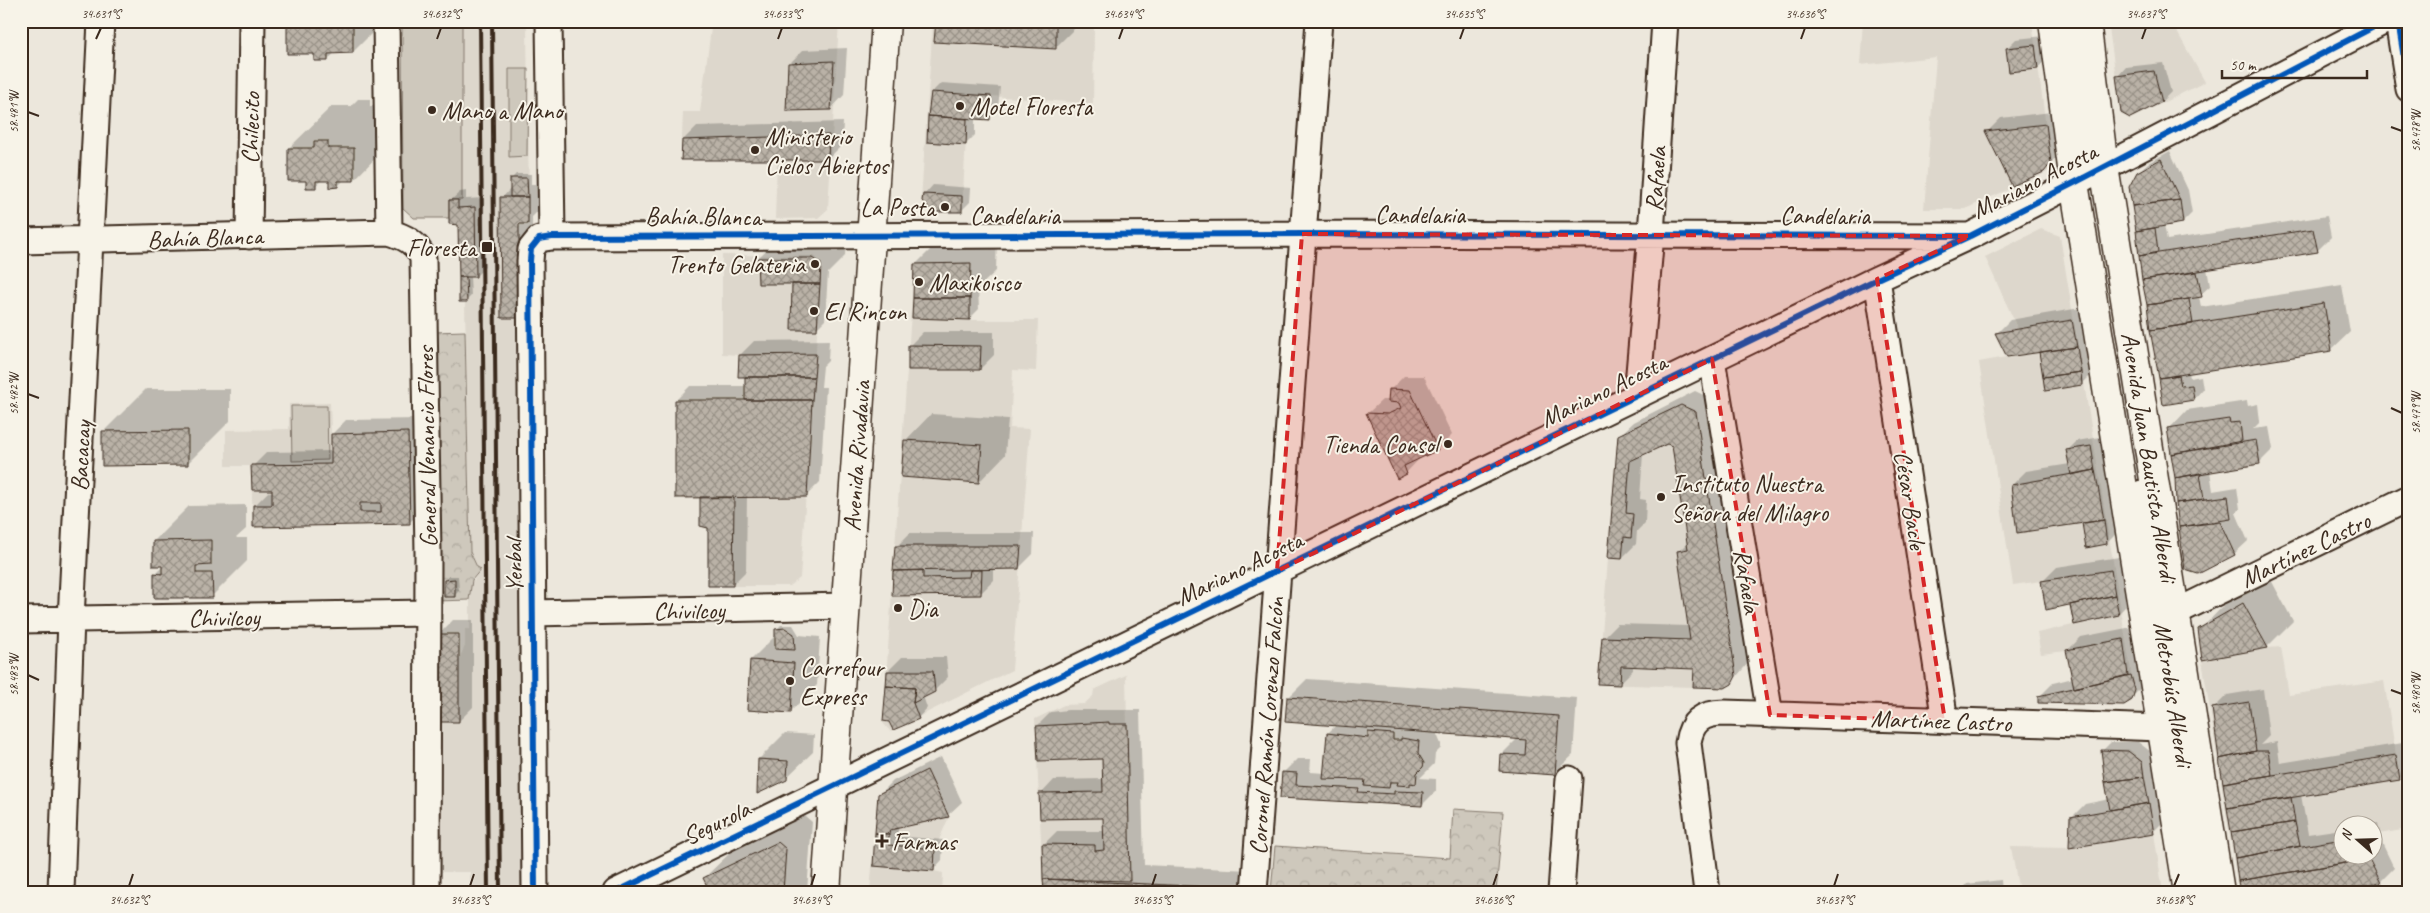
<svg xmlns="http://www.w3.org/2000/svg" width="2430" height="913" font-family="Caveat,sans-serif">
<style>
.built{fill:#ddd7cc}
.grass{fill:#cec8bc;stroke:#84796d}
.park{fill:url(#park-crowns);stroke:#84796d}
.shadow{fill:#0003}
.building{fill:url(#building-cross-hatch);stroke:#3b2a1e;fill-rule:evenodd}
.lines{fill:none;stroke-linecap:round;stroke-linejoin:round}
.minor-casing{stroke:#3b2a1e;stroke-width:29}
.major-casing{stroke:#3b2a1e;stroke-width:31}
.minor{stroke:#f7f3e8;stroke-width:25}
.major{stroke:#f7f3e8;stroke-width:28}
.rail{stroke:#3b2a1e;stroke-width:4}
.cycleway-casing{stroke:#f7f3e8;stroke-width:9}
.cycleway{stroke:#0057b8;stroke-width:6}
.marked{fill:#d62828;fill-opacity:0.2;stroke:#d62828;stroke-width:4;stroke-dasharray:10 6;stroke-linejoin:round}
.ticks{fill:none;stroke:#3b2a1e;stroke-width:2}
.poi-dot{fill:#3b2a1e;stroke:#f7f3e8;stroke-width:2}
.labels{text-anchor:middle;stroke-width:4;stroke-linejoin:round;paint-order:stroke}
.poi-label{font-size:25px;fill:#3b2a1e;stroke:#f7f3e8;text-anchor:start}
.street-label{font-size:25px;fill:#3b2a1e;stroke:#f7f3e8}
.neatline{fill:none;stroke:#3b2a1e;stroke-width:2}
.ticks-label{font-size:12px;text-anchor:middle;fill:#3b2a1e}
</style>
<defs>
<pattern id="park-crowns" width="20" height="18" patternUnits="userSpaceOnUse" patternTransform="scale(1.25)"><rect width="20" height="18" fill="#cec8bc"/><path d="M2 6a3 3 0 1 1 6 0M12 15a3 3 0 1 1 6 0" fill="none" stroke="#b2aca1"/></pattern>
<pattern id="building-cross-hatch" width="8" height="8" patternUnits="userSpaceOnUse" patternTransform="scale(1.25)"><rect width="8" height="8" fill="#bab2a7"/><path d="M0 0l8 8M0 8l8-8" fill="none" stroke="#989187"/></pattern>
</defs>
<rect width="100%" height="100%" fill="#ece7dc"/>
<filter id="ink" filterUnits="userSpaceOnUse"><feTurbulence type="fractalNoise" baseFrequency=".02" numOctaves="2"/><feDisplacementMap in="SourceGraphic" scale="10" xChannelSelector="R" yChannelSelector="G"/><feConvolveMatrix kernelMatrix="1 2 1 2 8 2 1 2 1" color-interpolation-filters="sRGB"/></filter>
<g filter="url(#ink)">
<path class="built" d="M462,21H527L529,216L528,224H519V226L522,632L521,892H470V872H438V722H459V659L465,646V629H470V586L481,569L477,567L470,552L465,302H459L458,225L449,224V200H462Z
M712,21H839L828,209L818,218L775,219L777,160H681L683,112H700Z
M933,21H1019L1094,27L1093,104L991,96L990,120L967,119L962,212L933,211L921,200Z
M1863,21H2032L2051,164L2047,172L1965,209H1924L1936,57L1860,65Z
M2108,21H2171L2205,82L2130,119L2121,114Z
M2041,229L2060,236L2134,690L2131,702L2119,705L2038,703V696L2073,688L2066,651L2041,654L2037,633L2073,625L2070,605L2046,610L2041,581L2013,585L1979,362L2006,357L1995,333L2018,329L1985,257Z
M722,255L814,256L822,263L800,578L790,586H708V528L700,526V497L675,498V400H745V377H738L739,355L722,354Z
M971,262L970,320H1038L1036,371L1013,370L1010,428L1030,429L1012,670L890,731L883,723L914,268L921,264Z
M330,403L331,434L408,432L410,524L253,527L251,466H226V430L289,429V404Z
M1681,405L1696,412L1736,676L1732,684L1725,688L1598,684L1618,435Z
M2243,603L2267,648L2281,647L2289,695L2384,681L2408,829L2373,835L2372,826H2342V856H2368L2381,883L2332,892H2239L2198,635L2200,628Z
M1126,675L1130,881L1043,879L1035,719L1064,705L1084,704L1093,696L1094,690Z
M2129,749L2143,762L2163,892H2019L2011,847L2069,848L2070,817L2110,810L2101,750Z
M927,770L949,817L935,849L934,871L943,873L942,892H870L878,793Z"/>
<path class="grass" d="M402,21H462V200H449V218H414L403,208Z
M509,69H528L527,156L509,157Z
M291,406H327L328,460L292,461Z"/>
<path class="park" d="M465,331L470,552L477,567L481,569L472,580L469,600L438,601L434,332Z
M1453,809L1503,812L1496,892H1271L1275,846L1450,858Z"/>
<path class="shadow" d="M289,21H384L353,52H335L328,60L315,53Z
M937,21H1082L1055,48Z
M2044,36L2047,58L2038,68L2007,48L2016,39Z
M847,48L844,95L831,109L789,64L803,50Z
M2163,63L2171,92L2162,101L2117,77L2126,67Z
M941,83L1000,87L998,109L989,119L975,118V135L966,144L928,141L932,92Z
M358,99H370V106H396V137L354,180H344L338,186L330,180H322L315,186L307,180L289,148L332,106H351Z
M2060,111L2058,156L2044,171L1987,132L2001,118Z
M843,122L842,145L828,159L683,140L697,126Z
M2170,151L2188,190L2192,213L2183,222L2164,225L2167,240L2327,216L2331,237L2317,251L2207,268L2210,286L2199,296L2201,307L2342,285L2350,332L2331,350L2189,372L2190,378L2201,376L2203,389L2194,399L2160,379L2130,187L2138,172L2148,163Z
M516,174H531V184H541V208L532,217L533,303L502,198L511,188V179Z
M933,185L971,188L970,202L961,211L924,195Z
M466,191V199L484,198L485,267L476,276H470L471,296L466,301L459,224L450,201L460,192Z
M785,232L846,238L845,256L828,273L825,320L816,329L793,283L758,258Z
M997,237L996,271L978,288L979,309L970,318L915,265L942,238Z
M2086,307L2085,336L2091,375L2082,384L2043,350L1996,334L2010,320Z
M923,332H994V355L980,369L909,346Z
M829,340L828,361L823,366L821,387H826L820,482L806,496L747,495L746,571L732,585L709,527L676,400L690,386H746V376L740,355L754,341Z
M1404,376H1424L1452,435L1438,449L1420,458L1406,473L1368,413L1382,400H1390V390Z
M146,389H230V421L187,464L103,432Z
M1695,391L1710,398L1749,662L1731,683L1695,667L1633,665V670L1619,684L1603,638L1617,624L1689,626L1678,552L1688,542L1673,445L1667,442L1643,453L1640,499L1646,500L1645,523L1637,531L1636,544L1622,558L1619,436L1634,422Z
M2247,401L2248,406L2258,404L2260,422L2253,429L2269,427L2273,449L2259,463L2210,471L2213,491L2237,487L2240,509L2236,513L2248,541L2234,554L2180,527L2173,454L2174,453L2169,429L2187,410Z
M931,414L1008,419L1005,455L979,482L905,441Z
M422,419L423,509L409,523L254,506L268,492H273V489L253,466L267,452L332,451V434L346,420Z
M2100,437L2104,458L2109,457L2117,505L2112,510L2116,534L2107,543L2083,522L2012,485L2026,471L2070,464L2068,450L2077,441Z
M246,505V529L236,538H247V561L212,596L155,574L164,565L154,541L189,506Z
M910,533H1034L1033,554L1019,568H994V580L980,594H893L896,547Z
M2125,556L2129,580L2124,585L2127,605L2118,614L2071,606L2074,603L2043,581L2057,567Z
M449,576H458L459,591L455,595L445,580Z
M2270,578L2293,621L2267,647L2200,630L2226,603Z
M453,620H473V707L459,721L439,634Z
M781,625H793L799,635L820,637L817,685L791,711L751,660L776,635L777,629Z
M2137,626L2142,687L2128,701L2039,697L2053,683L2073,678L2067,651L2081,637Z
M902,657H946L948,677L934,691L923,696L927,708L918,718L890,721L888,671Z
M1307,679L1577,698L1573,755L1554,773L1502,754L1518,738L1436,732L1441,744V748L1435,754L1434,764L1420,778L1436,779V791L1422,805L1282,797L1283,773L1297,759H1311L1310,772L1325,773L1328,733L1337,724L1288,698Z
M2263,689L2269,736L2260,745L2277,742L2280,763L2409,742V770L2399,779L2301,795L2308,834L2342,829V856H2372V826H2362L2378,823L2383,845L2394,868L2380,882L2241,892L2213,709L2227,695Z
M1068,710H1140L1144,865L1249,870L1248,892H1045L1043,845L1057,831H1105L1104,816L1041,794L1054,780L1104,779L1103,758L1037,726L1051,712Z
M785,733L814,735L813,752L786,778L759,759Z
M2111,742H2138L2151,752L2157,791L2162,790L2167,818L2153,832L2071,818L2085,804L2110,799L2102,751Z
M941,757L962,802L948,815L898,827V836L943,840L942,860L933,870L874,865L879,795L893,781Z
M805,816L812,822L807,892H711L704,878L731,852Z
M2001,880L2002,892H1960L1967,884Z
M458,889H469L472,892H454Z"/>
<path class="building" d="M353,21V53L328,54V61H314V54H287V22Z
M936,21H1019L1056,24V49L934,42Z
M2106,21H2147L2107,28Z
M2035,45L2038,69L2009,72L2006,48Z
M834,61L831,110L786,111L788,63Z
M2154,71L2162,102L2130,118L2121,113L2116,76Z
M931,92L991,96L990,120L928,116Z
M928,116L967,119L966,145L927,142Z
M2046,124L2051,163L2044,172L2012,186L1985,131Z
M829,135L828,160H681L682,140Z
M314,141H328V148H354V181H338V187L329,188V181H316V188H306V181H288V148H314Z
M2161,159L2180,200L2132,206L2129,187L2137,172Z
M510,178H527L528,197H510Z
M923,194L962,196V212H933L922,201Z
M500,197H528V224H519V318H501Z
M449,200H458V208L475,207L476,277H459L458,225L449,224Z
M2180,200L2183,223L2136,231L2132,206Z
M2155,228L2158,252L2139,256L2136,231Z
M2313,229L2318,252L2142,280L2139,256Z
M757,258H812L821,264L820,284H758Z
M971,263L970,298H913L914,264Z
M2197,272L2202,297L2147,305L2142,280Z
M459,277H466L467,302H459Z
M792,284H820L817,330H791Z
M913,298H970V320L912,318Z
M2189,299L2193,324L2150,330L2147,305Z
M2324,303L2332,351L2159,378L2150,330Z
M2072,320L2077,347L2007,357L1995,333Z
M908,345L981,346L980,370H908Z
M2077,347L2081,372L2043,377L2039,352Z
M816,354L814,377H738L739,355Z
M2081,372L2082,385L2045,391L2043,377Z
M2179,375L2181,386L2192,385L2194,400L2163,405L2159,378Z
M745,377H814L812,400H745Z
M1389,389L1410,390L1438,450L1404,466L1407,474L1397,479L1366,413L1388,414L1401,408L1399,403L1388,402Z
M675,400H812L807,497L675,498Z
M1681,405L1696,412L1736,676L1732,684L1725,688L1693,687L1694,669L1621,666L1620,685L1598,684L1602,637L1690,640L1677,551L1688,549L1672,446L1667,444L1630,461L1626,513L1633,514L1631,538L1624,537L1622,559L1608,558L1618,435Z
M2229,419L2230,423L2240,422L2242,441L2171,454L2167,428Z
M188,430V465L102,466V431Z
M408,432L410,524L253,527V505H272V490H252L251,465L331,464V434ZM360,503H381V512H360Z
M904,440L982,445L979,483L901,477Z
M2256,440L2260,464L2175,478L2171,454Z
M2091,446L2095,470L2071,475L2066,450Z
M2095,470L2104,520L2017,533L2011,485Z
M2200,473L2204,499L2176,503L2175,478Z
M2228,496L2231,519L2179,527L2176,503Z
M700,497H734L733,586H708V528L700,526Z
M2104,520L2107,544L2086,548L2082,523Z
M2220,522L2235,555L2198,574L2185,570L2179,527Z
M211,540V565L196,566V573H212L213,598H154V573L162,574V566H153V541Z
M895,546H1021L1019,569L893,571Z
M923,570V578L969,577L970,570H982L981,595L892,596L893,571Z
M2111,570L2115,595L2046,610L2041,581Z
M455,579V597H444V580Z
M2115,595L2119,615L2074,625L2070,605Z
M2243,603L2268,648L2202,660L2198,629Z
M785,628L794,634L795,650L775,649V629Z
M438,634H459V722H438Z
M2123,639L2128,675L2074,688L2066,650Z
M750,660L794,663L791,713L747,710Z
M887,671H933L935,692L913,703L915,688L886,686Z
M2131,675L2135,690L2132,700L2124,705L2038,703V696Z
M886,686L915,688L913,703L919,719L893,730L889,722L883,721Z
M1287,697L1559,716L1555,775L1499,771L1500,754L1525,755L1526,740L1285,722Z
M2249,702L2256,751L2219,759L2212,708Z
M1109,722V724H1127L1130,881L1043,879L1042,844L1095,845V851L1104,850L1103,818L1040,819L1039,793L1103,792L1102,759L1038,761L1036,726Z
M1368,732L1393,734V740H1401V738L1419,741L1418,753L1424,763L1423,767L1417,773L1416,784L1410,783V786L1397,785L1398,782H1390L1389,788L1364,786L1365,780L1323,779L1327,733L1368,738Z
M2101,750L2128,751L2142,762L2144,777L2105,782Z
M2256,751H2268L2272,775L2223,783L2219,759Z
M2396,755L2400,780L2227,808L2223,783Z
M758,759L788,761L787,780L757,794Z
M927,770L949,817L890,830L889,834L875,833L878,794Z
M1282,772L1297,773L1296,785L1359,789L1358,792L1394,794V791L1423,792L1422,806L1280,798Z
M2144,777L2149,803L2110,810L2105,782Z
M2291,797L2295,822L2231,832L2227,808Z
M2149,803L2154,834L2069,848L2070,817Z
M2295,822L2300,846L2235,858L2231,832Z
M875,833L889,834V845L935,849L934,871L873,866Z
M2342,839V856H2368L2369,859L2238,881L2235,858Z
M778,842L786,849L783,892H710L703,878Z
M2369,859L2381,883L2332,892H2240L2238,881Z
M1043,879L1232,888L1231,892H1044Z"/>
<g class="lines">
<defs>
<path id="minor" d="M386,21L389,232
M549,21L552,237
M2071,21L2090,157
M2398,21L2409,89
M249,236L252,21
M21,241L389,232C405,237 416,242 423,258L428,552L427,892
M1877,279L1945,721
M1712,359L1770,715
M1637,396L1651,234L1665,21
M2142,493L2205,892
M533,613L845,606
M2157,616L2174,613L2409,498
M21,620L427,613
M61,892L71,619L101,21
M535,892L530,261L531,249L539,239L552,237L1302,234L1970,236
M616,892L1877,279L1970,236L2074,183L2385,21
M1254,892L1319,21
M1561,892L1569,779
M1707,892L1688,743C1691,721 1702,713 1724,713L2162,728L2182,725"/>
<path id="major" d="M2053,21L2074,183L2188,892
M2086,21L2104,167L2220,892
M826,892L886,21"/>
</defs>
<use href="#minor" class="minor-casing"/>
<use href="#major" class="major-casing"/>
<use href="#minor" class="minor"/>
<use href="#major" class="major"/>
<path class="rail" d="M480,21L488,892
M492,21L500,892"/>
<defs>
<path id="cycleway" d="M2398,21L2409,89
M535,892L530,261L531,249L539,239L552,237L1302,234L1970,236
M616,892L1877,279L1970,236L2074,183L2385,21"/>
</defs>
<use href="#cycleway" class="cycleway-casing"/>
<use href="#cycleway" class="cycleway"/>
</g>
</g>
<path class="marked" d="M1302,234L1970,236L1877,279L1945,721L1770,715L1712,359L1277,571Z"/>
<path class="ticks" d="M96,39L101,28M437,39L441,28M778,39L782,28M1119,39L1123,28M1460,39L1464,28M1801,39L1805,28M2142,39L2146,28M28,112L39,116M2391,127L2402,131M28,394L39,398M2391,408L2402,413M28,675L39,680M2391,690L2402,694M129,886L133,874M470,886L474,874M811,886L815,874M1152,886L1156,874M1493,886L1497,874M1834,886L1838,874M2174,886L2179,874"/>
<g class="poi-dot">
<circle cx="960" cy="106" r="5"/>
<circle cx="432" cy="110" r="5"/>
<circle cx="755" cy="150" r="5"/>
<circle cx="945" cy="207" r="5"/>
<rect x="481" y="241" width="12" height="12" rx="2.5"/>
<circle cx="815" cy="264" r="5"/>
<circle cx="919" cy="282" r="5"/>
<circle cx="814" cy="311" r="5"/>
<circle cx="1448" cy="444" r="5"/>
<circle cx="1661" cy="497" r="5"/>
<circle cx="898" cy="608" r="5"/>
<circle cx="790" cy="681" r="5"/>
<path d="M879.5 833.5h5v5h5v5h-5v5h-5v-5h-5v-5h5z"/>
</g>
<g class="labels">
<g class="poi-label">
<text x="970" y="115">Motel Floresta</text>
<text x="442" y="119">Mano a Mano</text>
<text x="765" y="145">Ministerio<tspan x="765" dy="29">Cielos Abiertos</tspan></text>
<text x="935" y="216" text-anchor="end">La Posta</text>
<text x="476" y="256" text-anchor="end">Floresta</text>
<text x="805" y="273" text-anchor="end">Trento Gelateria</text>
<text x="929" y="291">Maxikoisco</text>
<text x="824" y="320">El Rincon</text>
<text x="1438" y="453" text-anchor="end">Tienda Consol</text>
<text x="1671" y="492">Instituto Nuestra<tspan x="1671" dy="29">Señora del Milagro</tspan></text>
<text x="908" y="617">Dia</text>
<text x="800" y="676">Carrefour<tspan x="800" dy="29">Express</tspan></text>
<text x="892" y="850">Farmas</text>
</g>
<g class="street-label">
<text transform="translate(250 128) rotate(-89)" y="9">Chilecito</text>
<text transform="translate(1655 179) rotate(-86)" y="9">Rafaela</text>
<text transform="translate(2034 180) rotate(-27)" y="9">Mariano Acosta</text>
<text x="1420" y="223">Candelaria</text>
<text x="1015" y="224">Candelaria</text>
<text x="1825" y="224">Candelaria</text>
<text x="703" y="225">Bahía Blanca</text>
<text transform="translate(205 237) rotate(-2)" y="9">Bahía Blanca</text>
<text transform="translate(1603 390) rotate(-26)" y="9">Mariano Acosta</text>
<text transform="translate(426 447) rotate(-91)" y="9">General Venancio Flores</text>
<text transform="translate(80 456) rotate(-87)" y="9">Bacacay</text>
<text transform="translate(856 456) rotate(-86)" y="9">Avenida Rivadavia</text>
<text transform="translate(2150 457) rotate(81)" y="9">Avenida Juan Bautista Alberdi</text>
<text transform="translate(1911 500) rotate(81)" y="9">César Bacle</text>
<text transform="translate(2305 549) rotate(-26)" y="9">Martínez Castro</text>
<text transform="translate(513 566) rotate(-91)" y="9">Yerbal</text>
<text transform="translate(1239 568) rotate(-26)" y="9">Mariano Acosta</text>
<text transform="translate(1748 581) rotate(81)" y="9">Rafaela</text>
<text transform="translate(689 610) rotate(-1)" y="9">Chivilcoy</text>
<text transform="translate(224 617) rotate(-1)" y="9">Chivilcoy</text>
<text transform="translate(2174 694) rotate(81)" y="9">Metrobús Alberdi</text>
<text transform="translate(1941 720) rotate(2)" y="9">Martínez Castro</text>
<text transform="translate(1266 726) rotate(-86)" y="9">Coronel Ramón Lorenzo Falcón</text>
<text transform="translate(716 822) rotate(-26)" y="9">Segurola</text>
</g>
</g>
<rect width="2430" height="913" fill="none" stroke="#f7f3e8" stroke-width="55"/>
<g transform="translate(2358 840) rotate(290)"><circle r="24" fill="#f7f3e8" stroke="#aca397"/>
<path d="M0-4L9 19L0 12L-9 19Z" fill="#3b2a1e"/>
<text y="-8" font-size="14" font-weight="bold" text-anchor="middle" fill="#3b2a1e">N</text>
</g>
<path d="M2222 70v8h145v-8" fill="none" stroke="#3b2a1e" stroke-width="2.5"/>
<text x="2230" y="70" font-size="15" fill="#3b2a1e" stroke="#f7f3e8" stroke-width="4" paint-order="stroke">50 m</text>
<rect x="28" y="28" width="2374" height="858" class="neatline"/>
<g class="ticks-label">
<text x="101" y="18">34.631°S</text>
<text x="441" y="18">34.632°S</text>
<text x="782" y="18">34.633°S</text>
<text x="1123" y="18">34.634°S</text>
<text x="1464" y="18">34.635°S</text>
<text x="1805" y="18">34.636°S</text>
<text x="2146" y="18">34.637°S</text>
<text transform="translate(14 112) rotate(-90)" y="4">58.481°W</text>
<text transform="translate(2416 131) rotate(-90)" y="4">58.478°W</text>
<text transform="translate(14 394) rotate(-90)" y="4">58.482°W</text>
<text transform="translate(2416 413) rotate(-90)" y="4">58.479°W</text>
<text transform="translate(14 675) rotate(-90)" y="4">58.483°W</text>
<text transform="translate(2416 694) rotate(-90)" y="4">58.480°W</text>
<text x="129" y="904">34.632°S</text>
<text x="470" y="904">34.633°S</text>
<text x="811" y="904">34.634°S</text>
<text x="1152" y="904">34.635°S</text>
<text x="1493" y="904">34.636°S</text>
<text x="1834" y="904">34.637°S</text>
<text x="2174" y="904">34.638°S</text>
</g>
</svg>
